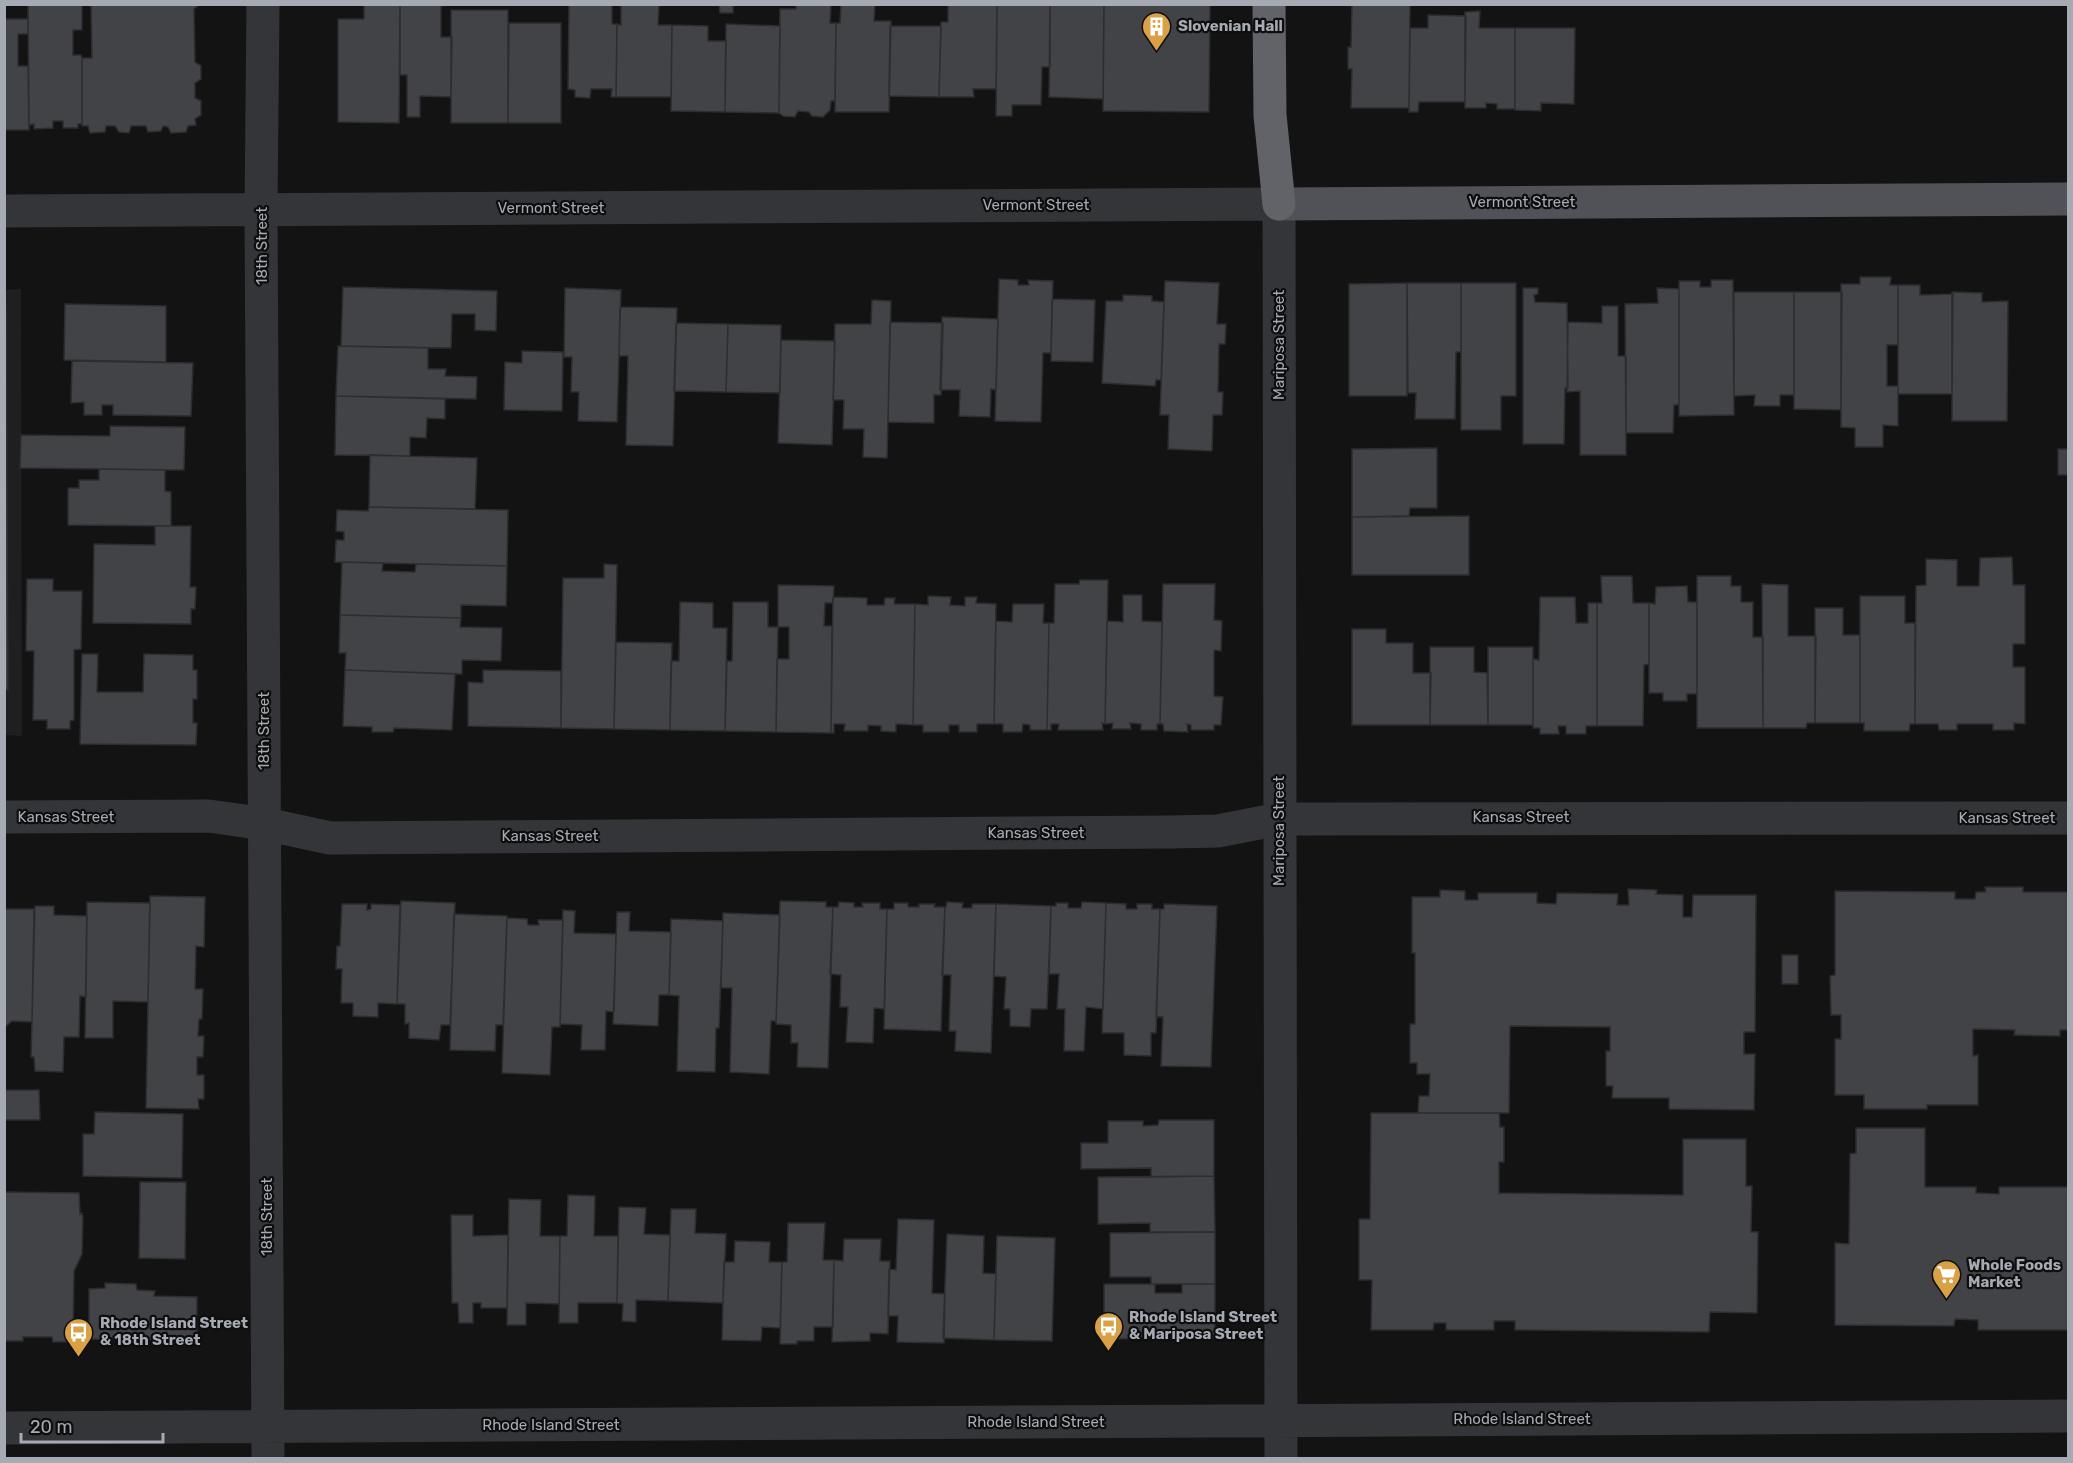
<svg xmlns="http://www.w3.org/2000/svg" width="2073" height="1463" font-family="Rubik,sans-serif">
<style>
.built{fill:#1f1f21}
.building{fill:#424346;stroke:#2d2d30;stroke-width:1.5}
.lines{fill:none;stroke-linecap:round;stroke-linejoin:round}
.minor{stroke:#343538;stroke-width:33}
.major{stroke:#505257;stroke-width:33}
.highway{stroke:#616369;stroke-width:33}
.labels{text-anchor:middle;stroke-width:4.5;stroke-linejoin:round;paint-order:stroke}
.poi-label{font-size:15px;font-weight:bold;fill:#a6aab2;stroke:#0e0e0f;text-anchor:start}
.street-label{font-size:15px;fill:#a6aab2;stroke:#0e0e0f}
</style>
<rect width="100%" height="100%" fill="#131314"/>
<path class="built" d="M21,289L22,736L5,735L4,290Z"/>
<path class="building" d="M28,4H82V30H73V55H81L82,58V124H78V128H63V121H53V128L34,129V124L29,125Z
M82,4H200L194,9L195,62L201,66V79L195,83V98L201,101V115L195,119L196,125L188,126L186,132L171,133L168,127L163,126L161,131L148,132L146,126H131L129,133L119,132L115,126H106L105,132L90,133L88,126H82V58H92L91,6Z
M393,4H400L399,123L338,122V19H364V5Z
M400,4H441V37H452L451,97L420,96V117H407V75H400Z
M569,4H612V24H617L616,97H611L612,89H591L590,98L575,97V90L568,89Z
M621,4H659L658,25H672L671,97H616L617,24L621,25Z
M719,4H733V13H720Z
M796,4H831L830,23H836L835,101H831L830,110L823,117L812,116L809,112L798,111L795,117L783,116L779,113L780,9H796Z
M841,4H875L874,21H891L889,112H835L836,23H840Z
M948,4H997L996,89H973L974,97H939L941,22H948Z
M997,4L1050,5V67H1042L1041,105H1012V116H996Z
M1050,4H1104L1103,99L1049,97Z
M1104,4H1210L1209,112L1103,111Z
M1352,4H1410L1409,108H1351L1352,69H1348V47H1351Z
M451,10H508V123H451Z
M1480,11L1479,28H1515V109H1497V104L1486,103V108H1465V12Z
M1428,15L1466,16L1465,102H1419L1418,112H1409L1410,28H1428Z
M4,19H28V34H18V66H28L29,130H4Z
M509,23H561V123H508Z
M726,24L780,26L779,113L725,112Z
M672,25L708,26V41H726L725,112L671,111Z
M890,26H941L939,97L889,96Z
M1515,28H1575L1574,104L1541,103V111L1515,110Z
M1860,277H1891L1890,285H1898V345H1887V386H1898V426L1883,425V447H1855V428L1841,427V284H1860Z
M999,279L1018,280V285H1029L1028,280L1053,281L1051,353H1043L1041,422L995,421Z
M1711,280H1733L1734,415L1679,416V281H1700V287H1711Z
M1165,281L1219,283L1217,324H1226L1225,344H1219L1218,392H1223L1222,415H1213L1212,451L1168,449L1169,415H1160Z
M1407,283V396H1349V284Z
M1407,283H1461V352H1456L1455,419H1415L1416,393H1408Z
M1461,283H1516V396H1501V430H1461Z
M1898,285H1920V295L1953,294L1952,394H1898Z
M343,287L497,291L496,331L475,330V314H452L451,348L341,346Z
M565,288L621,290L617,422L578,421L579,392H571L572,357H564Z
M1523,288H1538V294L1534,295L1535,302L1567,303L1568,388H1565L1564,444H1523Z
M1657,288L1679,289V405H1674L1673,433H1626L1625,304L1658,303Z
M1734,292H1794V395H1780V406H1754L1755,395L1734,396Z
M1794,292H1842L1841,410L1794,409Z
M1952,292L1982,293V302L2008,301L2007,421H1952Z
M1123,295L1152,296V301L1164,302L1161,380H1156L1155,386L1102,383L1106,301H1123Z
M1052,299L1095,300L1093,362L1051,361Z
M872,300L891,301L887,458L863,457L864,429H843L844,400H833L835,324H871Z
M65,304L166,306V362L64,360Z
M4,305H6L8,690H4Z
M1602,306H1618V356H1626V455H1580V391L1567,392L1568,322L1602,323Z
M620,307L677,308L673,446L626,445L628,356H619Z
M942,317L998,319L996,390L991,389L990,417L959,416L960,390H940Z
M890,322L943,323L941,395H934V423L888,422Z
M676,323L728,324L726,392L674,391Z
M728,324L781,325L780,393L726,392Z
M781,340L835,341L832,445L778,443Z
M338,346L428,348V369H446L445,376L477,377L476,399L336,396Z
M522,351L563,352L562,411L504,410L505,362L522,363Z
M72,361L193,363L191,416L113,415V405H102V415H84V402L71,403Z
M336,396L445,399V419L427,418L426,438L410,437V456L335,455Z
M110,426L185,427L184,470L20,468L21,435L110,436Z
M1437,448V508H1410L1409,516L1352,517V449Z
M2058,449H2068V475H2058Z
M370,455L477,458L475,509L369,507Z
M99,469L165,470V491L171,492V526L68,525V488H79V480H99Z
M369,507L508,510L507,566L335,562L336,540H344V532L336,531L337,510L368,511Z
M1469,516V575H1352V517Z
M155,526H191L190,587H196L195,609H191V624L93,623L94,544L155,545Z
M2012,557L2013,585H2025V644H2013V667H2025V724L2014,723V730H1993V724H1957V730H1939L1938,724H1915L1916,586L1926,585V559L1957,560V586H1979L1980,558Z
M342,562L383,563L382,571L415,572L416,564L507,566L506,606L461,605V618L340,615Z
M604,564L617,565L614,729L561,728L563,578H604Z
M1601,576H1632L1633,603H1649V664L1644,665L1643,726H1597V603H1602Z
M1697,576H1731V586H1741V602H1753V637H1763V728H1697Z
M27,579H53V591H82L81,649L74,650V720L70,721V729H47V720H33L34,651H26Z
M1080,580H1108L1105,724L1102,723L1103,730H1058L1059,724H1051V730H1047L1049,623H1054L1055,584H1079Z
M1163,584H1215L1214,620L1222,621L1221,651L1214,650V696L1223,697L1221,725H1214V730H1191V725L1187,724L1188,732L1164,731L1163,724H1160Z
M1762,584L1788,585V636H1816L1815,723H1807L1806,728H1763Z
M778,585L834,586L833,603H825L824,626H832L831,733L776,732L777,659H789V627H778Z
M1687,586L1688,602H1697V694H1687V701H1663V693H1649V603L1655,604L1656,587Z
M1123,595H1142V621L1162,622L1160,724H1157V730H1141V724L1130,723L1131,729H1112L1113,723L1105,724L1107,621L1123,622Z
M928,596L951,597L950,605L965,606V597H977L976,603L996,604L994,724H977V732H959V725H949V732H923V725H913L915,604L928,605Z
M1860,596H1905V623H1915V724H1910L1909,731H1864V723H1860Z
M833,597L867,598V605H884L885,598H895L894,604H915L913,725L896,724V732L881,731V726L868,725V731H844L845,724H834V733H831Z
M1540,597H1575L1576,623H1588V603H1597V726H1586V734H1566V726H1558L1559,734H1540V728H1533V659L1539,660Z
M680,602L713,603V628H727L725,731L670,730L671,661H679Z
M733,602H768V627H778L776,732L725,731L727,661H732Z
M1013,604H1044L1043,623H1049L1047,730H1030V725L1023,724L1022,732H1003V724H994L996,621L1012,622Z
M1815,608H1843V635H1860V723H1815Z
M340,615L461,618L460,627L502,628L501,661L462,660V674L345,670L346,653H339Z
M1352,629H1386V643H1413V673H1431L1430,725H1352Z
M616,642L672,643L670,730L614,729Z
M1430,647H1474V672L1487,673L1488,725H1430Z
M1488,647H1533V725H1488Z
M82,654H98L97,692H143L144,654L193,655V670H197V699H193V723H197L196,745L80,744Z
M345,670L455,674L452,730L394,728L393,732H372V727L343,726Z
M483,670L561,671V728L468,726V682L483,683Z
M1985,887H2023V892H2068V1030H2060V1036L2014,1035L2015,1030L1973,1029V1056L1978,1055V1105H1927V1109H1864V1095H1835V1039H1841V1015H1831L1830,976L1835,975V891L1955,892V899H1975L1976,892H1986Z
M1628,889L1657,890L1656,894L1683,895V917H1692L1693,895H1756L1755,1032H1744V1054H1755L1754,1110L1669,1109V1098H1612L1613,1086H1606V1051H1610V1027L1510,1026L1509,1113H1418L1419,1096H1429L1430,1074H1417V1063H1410V1024H1415V953H1412V897H1440V890L1465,891V900H1478V893H1537V903L1556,904L1557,893L1618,894L1617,905H1629Z
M150,896L205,897L204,947L196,946L195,989H203L202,1019H199L198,1036H204L203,1057H197V1075H204V1099H198L199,1109L146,1108Z
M401,901L455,903L450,1025H441L439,1040L409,1038V1023L405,1024V1004H397Z
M780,901L826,902V907H833L828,1068L797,1067L798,1043H791V1025L776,1024Z
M87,902L150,903L148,1002L113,1001V1038H85Z
M839,902L854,903V907H863L862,903H880V909H887L884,1009L874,1008L873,1043L846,1042L848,1007H840L841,975L830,974L833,907H838Z
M947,902L963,903L962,908H972V904H996L991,1053L955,1051L956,1031H949L951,975H942L945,907H946Z
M1082,902L1106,903L1103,1009L1086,1007L1084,1051H1064L1065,1009H1057L1059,974H1049L1051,906H1056V903H1068V908H1081Z
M894,903H908V907H919V904H935L934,907H945L941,1031L884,1029L887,909H894Z
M1106,903L1126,904V909H1137V904H1152V909H1160L1156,1033H1151V1056L1124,1055V1033H1102Z
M342,904H367V910L371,909V904L400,905L397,1004L378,1003V1017L353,1016V1003H341L342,969H336L337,946H340Z
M996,904L1051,906L1047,1009H1031L1030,1027L1010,1026V1009H1004L1006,977L994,976Z
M1164,904L1217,906L1211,1067L1161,1066L1163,1017H1156L1160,909H1164Z
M35,906H54V915L87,916L86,997L80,996L79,1037H64L63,1072L35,1071L34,1057H31Z
M4,909H34L32,1022L12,1021L4,1028Z
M563,910L575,911L574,933L616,934L614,1012L606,1011L605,1050H581L582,1025L560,1024Z
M617,912H630L629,931L671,932L669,995H659L658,1026L613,1024Z
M723,913L780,915L776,1021H771L769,1074L730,1072L732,988H721Z
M454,914L507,916L503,1025H496L495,1051L450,1050Z
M507,918L527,919L528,925H539L538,920H563L560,1027H552L550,1075L502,1073Z
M671,919L723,921L719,1028H716L715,1072L677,1071L679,996L669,995Z
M1782,955H1798V984H1782Z
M4,1090H39L40,1120H4Z
M95,1112L183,1114L182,1178L83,1176V1134H94Z
M1371,1113H1499L1500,1127H1504V1162H1499V1193L1683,1195V1139H1746V1186H1752L1751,1232H1758L1757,1313L1710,1312L1709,1332L1515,1330V1321H1494V1330H1446V1323H1434L1433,1330H1371L1372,1280H1359V1219H1370Z
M1159,1120H1214V1176L1151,1177V1168L1081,1169V1143H1108V1121H1143V1126L1158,1125Z
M1856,1128H1925V1187H1976V1193L1999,1194V1187H2068V1330H1978V1320L1955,1319L1954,1326L1835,1325V1243L1849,1244L1850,1154L1856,1153Z
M1214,1176L1215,1232H1150V1223L1098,1224V1177Z
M140,1182H186L185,1259L139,1258Z
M4,1192L79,1193L80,1214L82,1213L83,1218L82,1254L74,1271L73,1337L67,1336V1342H53L52,1337H23V1341H4Z
M568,1195L595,1196L594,1236H618L617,1303H578V1323H559L560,1236H567Z
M509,1199L541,1200L540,1236H560L559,1304L526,1303V1325H507Z
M619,1207L646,1208L644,1234L670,1235L668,1301L636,1300V1322L622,1321L623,1304L617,1303Z
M671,1209H696L695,1233L726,1234L723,1303L668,1301Z
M451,1215H473V1236L508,1235L507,1308H481V1303H473V1323H459L458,1303H452Z
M898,1219L934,1220L932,1293L945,1294L944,1343L897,1342L898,1316H888L889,1269L896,1270Z
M788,1223H825L823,1260H834L833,1327H814V1341H797V1344H780L782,1262H787Z
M1215,1232V1284H1151V1277H1110V1233Z
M947,1234L984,1236L983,1273L996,1274L994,1340L943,1338Z
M997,1236L1055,1238L1052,1341L994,1340Z
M844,1239H881L880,1261H890L888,1334L870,1333V1341L832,1342L834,1260L843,1261Z
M735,1241L770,1242L769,1262H782L780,1328L762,1327L761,1341L722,1340L724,1262H734Z
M105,1283L136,1284L137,1290L155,1291L154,1296L197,1297V1342L89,1339V1289L105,1288Z
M1104,1284H1155V1293H1182V1284H1215V1338L1104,1339Z"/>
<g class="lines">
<path class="minor" d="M263,4L261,210L268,1458
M4,211L1279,204L1281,1458
M4,817L209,816L265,824L330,838L1171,832L1218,831L1279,819L2068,818
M4,1428L2068,1416"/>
<path class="major" d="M1279,204L2068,199"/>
<path class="highway" d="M1269,4L1270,115L1279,204"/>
</g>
<defs>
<symbol id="building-pin" viewBox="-11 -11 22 30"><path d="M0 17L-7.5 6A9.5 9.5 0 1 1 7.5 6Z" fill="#d9a045" stroke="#0e0e0f"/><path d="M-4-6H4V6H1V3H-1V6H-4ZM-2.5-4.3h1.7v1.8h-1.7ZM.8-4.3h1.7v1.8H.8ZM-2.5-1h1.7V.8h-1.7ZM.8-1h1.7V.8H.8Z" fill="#fff"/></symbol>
<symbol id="supermarket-pin" viewBox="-11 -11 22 30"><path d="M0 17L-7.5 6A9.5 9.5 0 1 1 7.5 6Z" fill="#d9a045" stroke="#0e0e0f"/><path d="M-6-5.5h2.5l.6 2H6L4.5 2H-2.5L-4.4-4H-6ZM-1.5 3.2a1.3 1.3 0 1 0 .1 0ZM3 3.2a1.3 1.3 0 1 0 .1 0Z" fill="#fff"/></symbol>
<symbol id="bus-pin" viewBox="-11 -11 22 30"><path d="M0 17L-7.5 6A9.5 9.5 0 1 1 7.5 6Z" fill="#d9a045" stroke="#0e0e0f"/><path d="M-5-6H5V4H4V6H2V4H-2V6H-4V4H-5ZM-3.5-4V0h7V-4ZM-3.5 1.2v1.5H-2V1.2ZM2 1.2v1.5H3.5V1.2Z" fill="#fff"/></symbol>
</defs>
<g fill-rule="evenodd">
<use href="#building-pin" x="1140" y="10" width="33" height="45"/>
<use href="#supermarket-pin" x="1930" y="1258" width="33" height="45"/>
<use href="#bus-pin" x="1092" y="1310" width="33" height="45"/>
<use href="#bus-pin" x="62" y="1316" width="33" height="45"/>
</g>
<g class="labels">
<g class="poi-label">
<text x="1178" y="31">Slovenian Hall</text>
<text x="1968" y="1270">Whole Foods<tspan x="1968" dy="17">Market</tspan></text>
<text x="1129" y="1322">Rhode Island Street<tspan x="1129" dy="17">&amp; Mariposa Street</tspan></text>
<text x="100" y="1328">Rhode Island Street<tspan x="100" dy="17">&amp; 18th Street</tspan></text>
</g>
<g class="street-label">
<text x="1522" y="207">Vermont Street</text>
<text x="1036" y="210">Vermont Street</text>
<text x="551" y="213">Vermont Street</text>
<text transform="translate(262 246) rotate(-90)" y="5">18th Street</text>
<text transform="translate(1279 345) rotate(-90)" y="5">Mariposa Street</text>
<text transform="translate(264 731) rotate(-90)" y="5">18th Street</text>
<text x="66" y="822">Kansas Street</text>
<text x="1521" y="822">Kansas Street</text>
<text x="2007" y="823">Kansas Street</text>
<text transform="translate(1279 831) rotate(-90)" y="5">Mariposa Street</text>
<text x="1036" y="838">Kansas Street</text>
<text x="550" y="841">Kansas Street</text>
<text transform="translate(267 1217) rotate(-90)" y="5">18th Street</text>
<text x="1522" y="1424">Rhode Island Street</text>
<text x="1036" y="1427">Rhode Island Street</text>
<text x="551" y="1430">Rhode Island Street</text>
</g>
</g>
<rect width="2073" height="1463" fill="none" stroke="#a6aab2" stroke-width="12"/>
<path d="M21 1433v9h142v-9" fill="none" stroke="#a6aab2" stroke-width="3"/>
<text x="30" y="1433" font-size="18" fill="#a6aab2" stroke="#0e0e0f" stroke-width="4.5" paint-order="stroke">20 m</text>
</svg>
